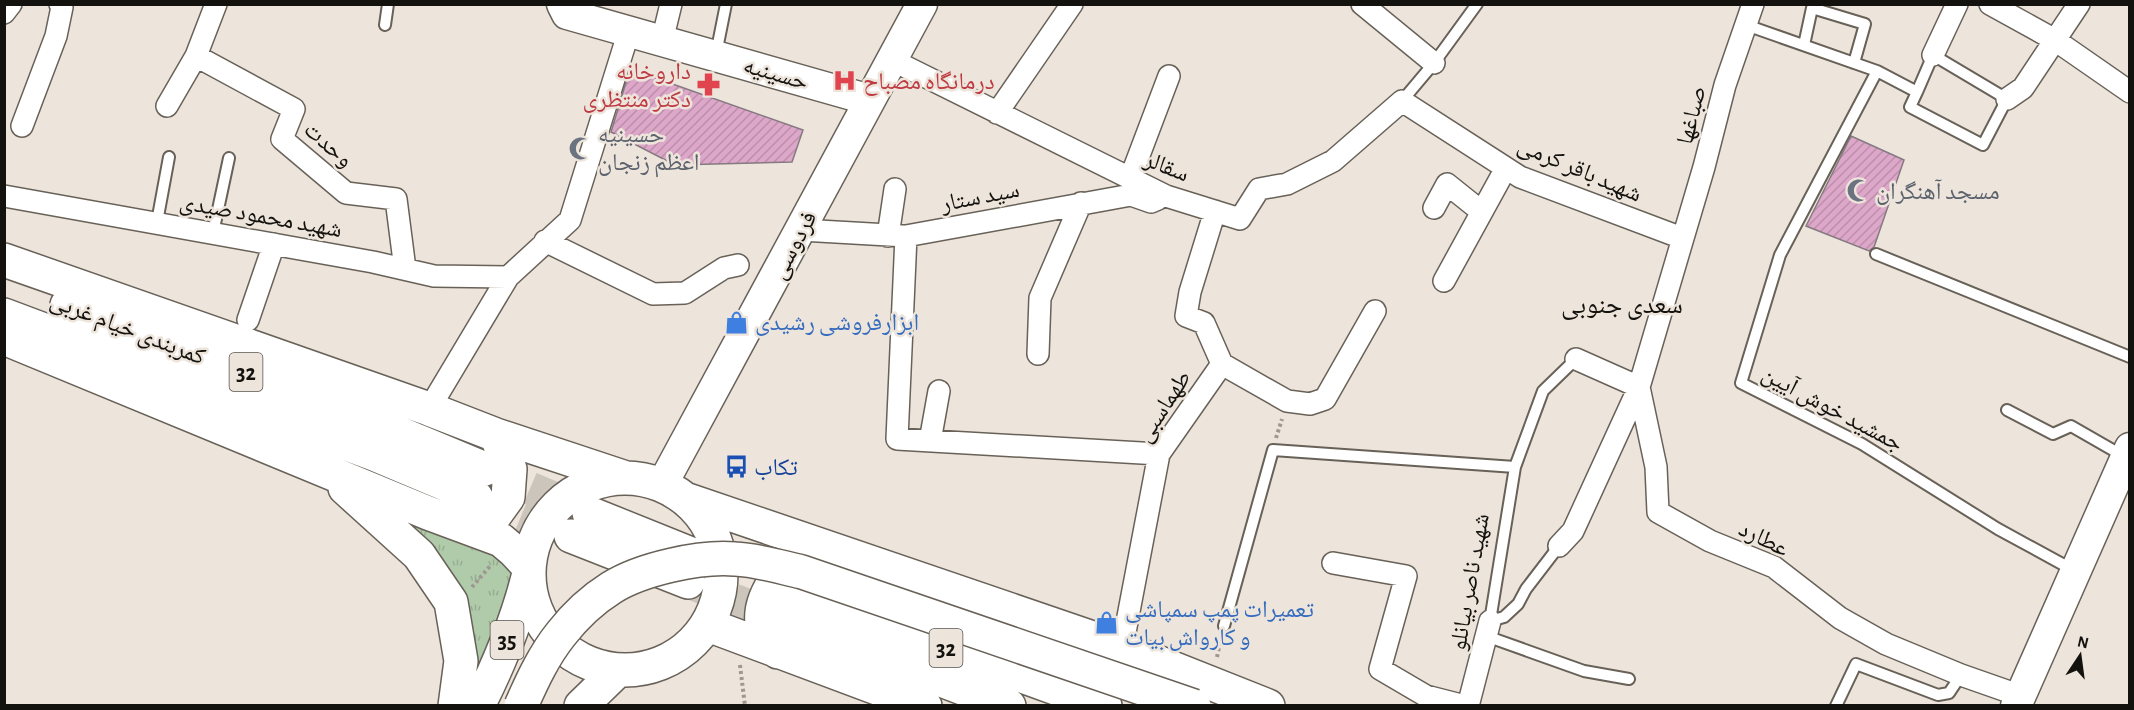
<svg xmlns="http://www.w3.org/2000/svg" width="2134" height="710" font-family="'Alegreya Sans','Noto Naskh Arabic',sans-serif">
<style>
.grass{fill:url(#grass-tufts)}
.building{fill:url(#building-hatch);stroke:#857a81;stroke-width:1.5}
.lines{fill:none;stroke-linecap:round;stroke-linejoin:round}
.highway-tunnel{stroke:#ccc5bc;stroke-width:33;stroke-dasharray:33 16;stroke-linecap:butt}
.lane-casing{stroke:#686158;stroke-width:14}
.street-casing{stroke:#686158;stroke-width:24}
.secondary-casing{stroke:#686158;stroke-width:33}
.highway-casing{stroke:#686158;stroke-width:36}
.path{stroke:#9e9891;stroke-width:4;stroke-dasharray:3 3;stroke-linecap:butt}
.lane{stroke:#fff;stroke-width:10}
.street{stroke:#fff;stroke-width:21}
.secondary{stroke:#fff;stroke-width:30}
.highway{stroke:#fff;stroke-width:33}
.highway-bridge-casing{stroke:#686158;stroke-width:36;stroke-linecap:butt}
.highway-bridge{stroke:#fff;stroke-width:33}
.labels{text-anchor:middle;stroke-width:5;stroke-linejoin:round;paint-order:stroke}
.shield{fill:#ede5db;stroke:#55514c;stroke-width:1.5}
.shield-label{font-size:22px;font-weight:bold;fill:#14120e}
.health-label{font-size:24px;fill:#be3a42;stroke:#ede5db;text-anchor:end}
.street-label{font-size:24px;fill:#14120e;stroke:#ede5db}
.worship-label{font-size:24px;fill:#5b616d;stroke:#ede5db;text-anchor:start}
.shop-label{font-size:24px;fill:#366cbe;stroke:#ede5db;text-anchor:start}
.transit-label{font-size:24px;fill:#164399;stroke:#ede5db;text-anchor:start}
.neighbourhood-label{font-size:26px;fill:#14120e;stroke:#ede5db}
</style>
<defs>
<pattern id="grass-tufts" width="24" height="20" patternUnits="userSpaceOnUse" patternTransform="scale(1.5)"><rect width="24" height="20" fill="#b0cbaa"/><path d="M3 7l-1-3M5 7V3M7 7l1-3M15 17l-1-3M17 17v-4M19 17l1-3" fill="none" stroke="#96ad91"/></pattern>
<pattern id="building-hatch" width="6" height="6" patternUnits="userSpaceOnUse" patternTransform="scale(1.5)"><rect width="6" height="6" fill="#dda7c9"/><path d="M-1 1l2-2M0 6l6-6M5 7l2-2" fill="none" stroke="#bd8fab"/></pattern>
</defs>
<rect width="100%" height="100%" fill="#ede5db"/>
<path class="grass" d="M392,508L492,549L518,574L480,687Z"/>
<path class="building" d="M630,69L803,130L792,162L675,165L611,132Z
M1851,136L1904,160L1874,247L1869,251L1806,226Z"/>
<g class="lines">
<path class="highway-tunnel" d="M485,469L589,513
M476,497L571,536
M688,582L785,620"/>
<defs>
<path id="lane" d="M385,25L388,4
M1746,25L1877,71L1917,92L1933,55L2007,99L1983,145L1910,107L1917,92
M1804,45L1812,8L1865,24L1854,63
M716,54L726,4
M1877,71L1780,255L1741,383L1862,444L1998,529L2075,571
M1402,101L1434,63L1477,4
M157,222L169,157
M213,233L229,158
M1876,254L2130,357
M2007,410L2053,434L2071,426L2125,457
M1559,546L1526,589L1518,604L1504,617L1490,621L1515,467L1543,391L1576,359
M1224,626L1273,450L1515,467
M1486,636L1584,671L1629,679
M1836,706L1856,664L1938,695L1949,693L1961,675"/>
<path id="street" d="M216,4L196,56L294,109L282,139L346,193L396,199L405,269
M1362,4L1434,63
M1990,4L2055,40L2130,92
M4,13L11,4
M662,41L671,4
M1933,55L1957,4
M892,60L1166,196L1240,219L1259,189L1287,184L1333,161L1402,101L1520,177L1682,238
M2007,99L2023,88L2079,4
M167,106L196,56
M997,113L1072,4
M22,126L56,36L62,7L60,4
M1130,179L1169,76
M4,196L373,262L434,276L508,277
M1434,208L1447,184L1482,212
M801,230L906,236L1131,195L1151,202L1158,199
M888,236L895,189
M906,236L897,439L1159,454
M545,241L653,294L685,293L724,268L738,265
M1444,281L1506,168
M248,320L274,244
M1038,354L1040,298L1081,203
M1576,359L1639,387L1656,467L1658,512L1710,541L1774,567L1840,618L1886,644L1961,675L2021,696
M1222,364L1287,401L1310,404L1325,399L1375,311
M429,409L508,277L570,220L629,31
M930,441L939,391
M1559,546L1573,531L1639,387L1704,167L1725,85L1753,4
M1333,563L1406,576L1380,669L1426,696L1465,706
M1122,648L1159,454L1222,364L1204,323L1186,316L1190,292L1215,211
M1468,706L1490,621"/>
<path id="secondary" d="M562,4L567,14L870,100
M662,485L922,4
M2016,706L2130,448"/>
<path id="highway" d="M4,260L429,409L496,435L623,477
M67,305C207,358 347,410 485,469
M4,315L374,454L476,497
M4,338L428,513L501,540L514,551L529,567
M529 574a96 96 0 1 1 192 0a96 96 0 1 1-192 0Z
M345,488L419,555L451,602L461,661L455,706
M688,500L1122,648L1268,706
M589,513L696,556
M453,521L479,523L495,515L508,497L510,469L496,435
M571,536L688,582
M787,591L1105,706
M785,620L1009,706
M708,625L925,706
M778,652C771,643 763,635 762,623C759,600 776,577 791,561
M478,706C499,664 517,621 528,577
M581,706L618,670"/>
</defs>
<use href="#lane" class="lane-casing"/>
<use href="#street" class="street-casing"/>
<use href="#secondary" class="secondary-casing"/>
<use href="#highway" class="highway-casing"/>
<path class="path" d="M1276,438L1282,419
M472,587L491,565
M1217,657L1221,638
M740,665L745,706"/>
<use href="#lane" class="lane"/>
<use href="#street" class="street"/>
<use href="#secondary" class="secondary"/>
<use href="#highway" class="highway"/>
<defs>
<path id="highway-bridge" d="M521,706C532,681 544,655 561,634C575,616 592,600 611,588C641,569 700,556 735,559C758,560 780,567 802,572L1194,706"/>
</defs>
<use href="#highway-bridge" class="highway-bridge-casing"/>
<use href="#highway-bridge" class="highway-bridge"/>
</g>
<defs>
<symbol id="hospital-bare" viewBox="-9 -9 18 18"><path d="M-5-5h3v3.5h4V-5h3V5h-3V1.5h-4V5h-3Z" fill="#e0444e" stroke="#ede5db" stroke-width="2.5" paint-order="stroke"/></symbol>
<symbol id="pharmacy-bare" viewBox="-9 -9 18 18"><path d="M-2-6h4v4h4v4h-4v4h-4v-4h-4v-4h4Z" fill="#e0444e" stroke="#ede5db" stroke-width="2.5" paint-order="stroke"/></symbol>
<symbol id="mosque-bare" viewBox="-9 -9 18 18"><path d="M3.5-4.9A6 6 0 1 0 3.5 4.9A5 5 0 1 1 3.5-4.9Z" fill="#6b7280" stroke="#ede5db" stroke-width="2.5" paint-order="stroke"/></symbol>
<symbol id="shop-bare" viewBox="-9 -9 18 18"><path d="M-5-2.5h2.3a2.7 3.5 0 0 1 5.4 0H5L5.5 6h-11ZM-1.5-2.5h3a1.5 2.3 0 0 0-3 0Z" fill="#3f7fe0" stroke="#ede5db" stroke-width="2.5" paint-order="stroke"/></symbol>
<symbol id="bus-bare" viewBox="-9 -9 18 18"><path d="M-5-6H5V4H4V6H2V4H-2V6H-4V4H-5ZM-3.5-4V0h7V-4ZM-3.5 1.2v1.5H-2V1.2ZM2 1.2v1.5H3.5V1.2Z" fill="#1a4fb4" stroke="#ede5db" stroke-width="2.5" paint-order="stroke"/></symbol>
</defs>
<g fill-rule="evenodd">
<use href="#hospital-bare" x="828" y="64" width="33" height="33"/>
<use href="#pharmacy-bare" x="692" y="68" width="33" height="33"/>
<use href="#mosque-bare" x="564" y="132" width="33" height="33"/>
<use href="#mosque-bare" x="1842" y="174" width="33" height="33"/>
<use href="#shop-bare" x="720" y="306" width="33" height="33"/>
<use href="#bus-bare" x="720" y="450" width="33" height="33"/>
<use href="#shop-bare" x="1090" y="606" width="33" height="33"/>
</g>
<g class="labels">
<g class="shield">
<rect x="229.5" y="353" width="33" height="38" rx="4.5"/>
<rect x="490.5" y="621" width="33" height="38" rx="4.5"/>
<rect x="929.5" y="629" width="33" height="38" rx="4.5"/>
</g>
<g class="shield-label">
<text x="246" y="380">32</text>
<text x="507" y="648">35</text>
<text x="946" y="656">32</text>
</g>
<g class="health-label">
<text x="691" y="79">داروخانه<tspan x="691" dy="28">دکتر منتظری</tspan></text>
<text x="863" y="89" text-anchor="start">درمانگاه مصباح</text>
</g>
<g class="street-label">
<text transform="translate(776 73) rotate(16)" y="8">حسینیه</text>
<text transform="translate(1691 115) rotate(-76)" y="8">صباغها</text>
<text transform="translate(329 144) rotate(41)" y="8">وحدت</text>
<text transform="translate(1167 166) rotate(22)" y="8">سقالر</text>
<text transform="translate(1580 169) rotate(23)" y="8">شهید باقر کرمی</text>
<text transform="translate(980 196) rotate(-11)" y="8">سید ستار</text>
<text transform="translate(261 215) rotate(10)" y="8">شهید محمود صیدی</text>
<text transform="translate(793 245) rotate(-62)" y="8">فردوسی</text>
<text transform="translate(128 328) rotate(21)" y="8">کمربندی خیام غربی</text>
<text transform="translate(1163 406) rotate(-57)" y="8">طهماسبی</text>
<text transform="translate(1833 408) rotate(28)" y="8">جمشید خوش آیین</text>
<text transform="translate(1764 538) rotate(26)" y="8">عطارد</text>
<text transform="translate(1469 582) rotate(-80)" y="8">شهید ناصر بیانلو</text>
</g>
<g class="worship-label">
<text x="598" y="142">حسینیه<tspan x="598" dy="28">اعظم زنجان</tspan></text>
<text x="1876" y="199">مسجد آهنگران</text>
</g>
<g class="shop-label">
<text x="755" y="330">ابزارفروشی رشیدی</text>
<text x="1125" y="617">تعمیرات پمپ سمپاشی<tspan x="1125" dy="28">و کارواش بیات</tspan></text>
</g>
<g class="transit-label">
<text x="754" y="475">تکاب</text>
</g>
<g class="neighbourhood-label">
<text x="1622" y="313">سعدی جنوبی</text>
</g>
</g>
<rect width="2134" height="710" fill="none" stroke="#14120e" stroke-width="12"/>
<g transform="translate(2080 656) rotate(13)" stroke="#ede5db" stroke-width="4.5" paint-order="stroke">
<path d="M0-4.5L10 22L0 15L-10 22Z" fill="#14120e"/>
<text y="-9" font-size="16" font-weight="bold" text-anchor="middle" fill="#14120e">N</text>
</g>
</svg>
